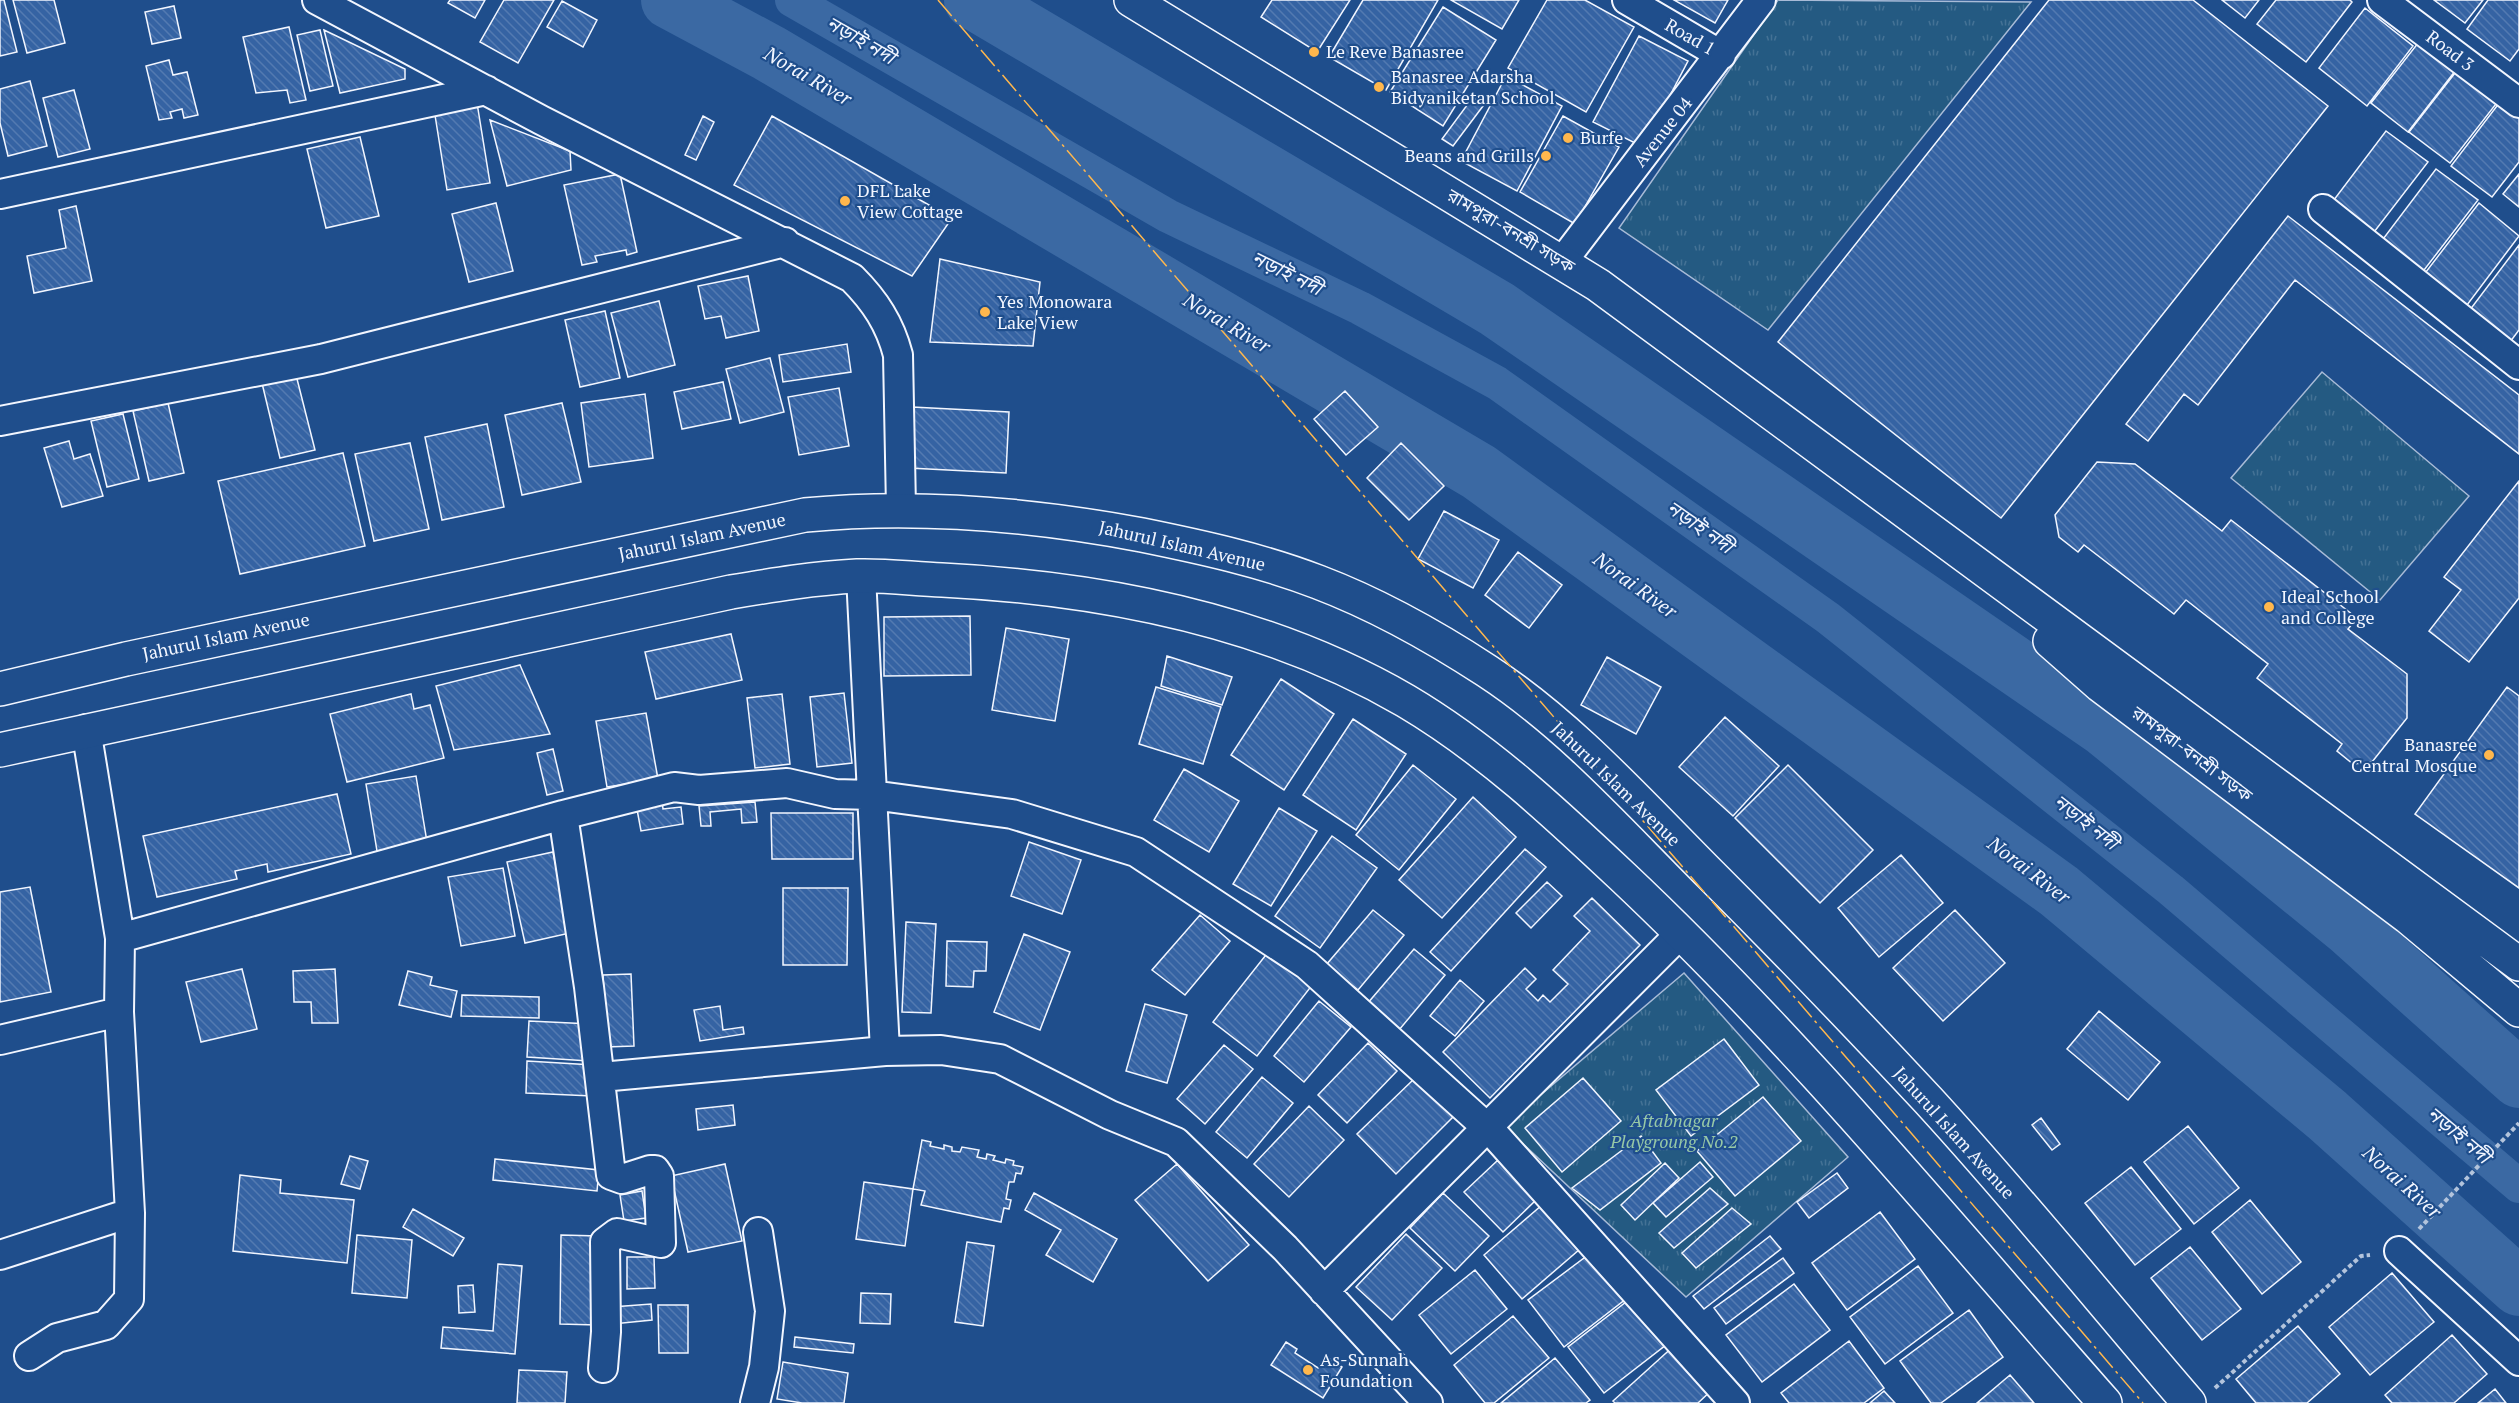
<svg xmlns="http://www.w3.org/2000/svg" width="2519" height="1403" font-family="'PT Serif','Noto Sans Bengali',serif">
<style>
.grass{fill:url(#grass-tufts);stroke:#a8bbd7;stroke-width:1.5}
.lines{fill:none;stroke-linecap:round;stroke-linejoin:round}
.canal{stroke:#3b69a3;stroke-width:34}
.river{stroke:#3b69a3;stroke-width:58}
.building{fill:url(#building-back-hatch);stroke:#f2f6ff;stroke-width:1.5}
.street-casing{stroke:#f2f6ff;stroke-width:32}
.secondary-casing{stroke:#f2f6ff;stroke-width:36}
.primary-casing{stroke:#f2f6ff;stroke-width:36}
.path{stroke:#b3c4dc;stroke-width:4;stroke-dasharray:4.5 3;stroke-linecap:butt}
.street{stroke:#1f4e8c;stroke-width:28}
.secondary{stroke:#1f4e8c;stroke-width:33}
.primary{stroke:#1f4e8c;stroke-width:33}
.power{stroke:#ffb74d;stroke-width:1.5;stroke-dasharray:21 4.5 3 4.5;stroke-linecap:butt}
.poi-dot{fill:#ffb74d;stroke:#1f4e8c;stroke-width:2}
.labels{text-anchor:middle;stroke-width:4.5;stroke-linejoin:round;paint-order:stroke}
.street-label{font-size:18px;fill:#f2f6ff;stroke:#1f4e8c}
.poi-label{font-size:18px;fill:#f2f6ff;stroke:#1f4e8c;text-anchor:start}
.park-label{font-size:18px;font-style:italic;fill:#97c8a6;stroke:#1f4e8c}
.water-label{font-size:20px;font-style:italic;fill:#f2f6ff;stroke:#1f4e8c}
</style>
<defs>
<pattern id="grass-tufts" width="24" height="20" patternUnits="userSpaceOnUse" patternTransform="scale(1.5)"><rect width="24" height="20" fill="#245a82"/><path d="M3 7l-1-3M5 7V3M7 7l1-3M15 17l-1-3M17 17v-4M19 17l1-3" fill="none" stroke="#447295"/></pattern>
<pattern id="building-back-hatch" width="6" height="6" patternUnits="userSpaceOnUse" patternTransform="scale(1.5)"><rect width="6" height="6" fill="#3563a3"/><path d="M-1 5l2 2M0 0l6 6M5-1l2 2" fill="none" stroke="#537ab1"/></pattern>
</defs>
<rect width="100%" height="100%" fill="#1f4e8c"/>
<path class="grass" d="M1778,0L2031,2L1768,330L1619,228Z
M2322,372L2469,496L2380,600L2231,478Z
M1684,973L1848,1157L1686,1297L1504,1126Z"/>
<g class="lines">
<path class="canal" d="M792,0L1168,216L1360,308L1497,383L1828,618L2171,890L2519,1186"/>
<path class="river" d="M670,0L769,53L1479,472L2059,891L2327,1115L2519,1287
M973,0L1497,309L2104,727L2348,926L2519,1079"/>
</g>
<path class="building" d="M0,0H4L17,52L0,56Z
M13,0H54L65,43L27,53Z
M450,0H485L475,18L448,3Z
M504,0H554L518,63L480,42Z
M1272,0H1350L1317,52L1261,17Z
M1363,0H1438L1386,90L1329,57Z
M1451,0H1519L1502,29Z
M1547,0H1585L1634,27L1586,112L1508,68Z
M1674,0H1728L1715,23Z
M2049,0H2193L2328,106L2001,518L1778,342Z
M2222,0H2259L2245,18Z
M2276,0H2350L2352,2L2306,62L2257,24Z
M2434,0H2483L2465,23Z
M2488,0H2519V49L2510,61L2467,29Z
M562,1L597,20L583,47L547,27Z
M174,6L181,38L152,44L145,12Z
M1443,7L1496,40L1443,126L1390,92Z
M2365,8L2413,46L2367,106L2319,68Z
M289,27L306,100L290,103L287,90L256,93L243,37Z
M320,30L333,86L310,91L297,35Z
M324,30L405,69V79L340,93Z
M1639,36L1688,61L1643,147L1593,122Z
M2422,38L2459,66L2408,132L2371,103Z
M169,60L173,75L187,72L198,115L184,118L182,109L170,112L172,118L159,120L146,66Z
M2462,64L2503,95L2450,163L2409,132Z
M1506,76L1562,106L1517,191L1461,161Z
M30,81L47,146L8,156L0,123V89Z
M74,90L90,149L58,157L43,98Z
M1473,97L1483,106L1453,146L1442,139Z
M2503,98L2519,110V162L2492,197L2451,166Z
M477,103L490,183L447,190L434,109Z
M703,116L714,122L696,160L685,155Z
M772,116L952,218L912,276L734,185Z
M1563,116L1619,147L1575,224L1520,192Z
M490,120L570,151L571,170L507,186Z
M2386,131L2428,162L2371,236L2330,205Z
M360,137L379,216L326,228L307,149Z
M2436,169L2478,200L2421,274L2380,243Z
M620,174L637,252L627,255L626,250L595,256L597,262L582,265L564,185Z
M2519,174V207L2503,194Z
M496,203L513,271L469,282L452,214Z
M2479,203L2519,236L2464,309L2422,277Z
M76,206L92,281L34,293L27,256L66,248L59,210Z
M2288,216L2519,395V454L2295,280L2198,405L2184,394L2148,441L2126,424Z
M2519,245V330L2510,342L2469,311Z
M940,259L1040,282L1033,346L930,342Z
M748,276L759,331L726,338L721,316L705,319L698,286Z
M659,301L675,365L628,377L611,313Z
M605,311L620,378L580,387L565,320Z
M847,344L851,372L783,382L779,355Z
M770,358L784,412L740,423L726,369Z
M295,371L315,450L280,458L261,379Z
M723,382L731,419L682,429L674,392Z
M839,388L849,446L799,455L788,397Z
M1345,391L1378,427L1346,455L1314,419Z
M645,394L653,458L589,467L581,403Z
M168,403L184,473L149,481L133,411Z
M562,403L581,482L522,495L505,415Z
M912,407L1009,412L1006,473L909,468Z
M123,414L139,479L107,487L91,421Z
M487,424L504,507L442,520L425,437Z
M69,441L74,459L90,454L103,496L62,507L44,448Z
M410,443L429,529L374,541L355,454Z
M1401,443L1444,486L1409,520L1367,478Z
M343,453L365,546L240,574L218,481Z
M2097,462L2135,464L2222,531L2231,520L2357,618L2348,629L2407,674V718L2372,762L2353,764L2337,751L2342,744L2257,678L2268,664L2186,600L2174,614L2084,545L2078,552L2059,537L2055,515Z
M2519,481V598L2469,662L2429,631L2461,590L2444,577Z
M1444,511L1499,540L1473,588L1418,559Z
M1518,552L1562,585L1529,628L1485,595Z
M970,616L971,675L884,676V617Z
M1006,628L1069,639L1055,721L992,710Z
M731,634L742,680L656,699L645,652Z
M1167,656L1232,677L1222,705L1161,686Z
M1607,657L1661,687L1636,734L1581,705Z
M520,665L550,734L454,750L436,686Z
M1281,679L1334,714L1284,790L1231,755Z
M1156,687L1221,707L1203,764L1139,744Z
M2507,687L2519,696V888L2415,814Z
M844,693L852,763L817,767L810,697Z
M411,694L414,709L430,705L444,758L347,782L330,714Z
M782,694L790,764L755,768L747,698Z
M646,713L658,779L607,787L596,721Z
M1725,717L1779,766L1733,816L1679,767Z
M1353,719L1406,754L1356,830L1303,795Z
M553,749L563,791L547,795L537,753Z
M1413,765L1456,799L1399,870L1356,835Z
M1788,765L1873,850L1820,903L1735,818Z
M1184,769L1239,801L1209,852L1154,820Z
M416,776L427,842L377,851L366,784Z
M337,794L351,854L268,872L267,864L235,871L237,879L157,897L143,836Z
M1473,797L1516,837L1442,918L1399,880Z
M662,800L663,809L681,807L683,824L641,831L636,804Z
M755,802L757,822L742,823L741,809L710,812L711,826H701L699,806Z
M1279,808L1317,831L1271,906L1233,884Z
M771,813H853V859H772Z
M1332,836L1377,868L1320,948L1275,916Z
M1029,842L1081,860L1062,914L1011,896Z
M1525,849L1546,867L1451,971L1430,952Z
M553,852L570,933L525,943L507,862Z
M1901,855L1943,903L1879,957L1838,908Z
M503,868L515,936L461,946L448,877Z
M1547,882L1562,896L1531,928L1516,913Z
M30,887L51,992L0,1002V892Z
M783,888H848L847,965H783Z
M1592,898L1640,945L1490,1098L1443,1052L1525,968L1536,979L1526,989L1538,1001L1543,995L1550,1002L1568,984L1553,970L1590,931L1574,916Z
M1373,910L1404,935L1358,990L1326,965Z
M1955,910L2005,963L1943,1021L1893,968Z
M1200,915L1230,941L1185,995L1152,970Z
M906,922L936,924L931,1013L902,1012Z
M1024,934L1070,952L1040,1030L994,1012Z
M947,941L987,942L986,971H974L973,987L946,986Z
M1414,949L1445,975L1399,1030L1367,1004Z
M1269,951L1313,984L1257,1056L1213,1022Z
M242,969L257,1029L201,1042L186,982Z
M335,969L338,1023H312L311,1002H294L293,971Z
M408,971L432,977L430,985L457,991L451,1017L399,1005Z
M631,974L634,1046L606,1047L603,975Z
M1460,980L1484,1001L1455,1036L1430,1016Z
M462,995L539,997V1018L461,1016Z
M1319,1001L1351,1027L1304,1082L1274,1056Z
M1145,1004L1187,1015L1167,1083L1126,1071Z
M720,1006L723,1030L743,1027L744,1034L700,1041L694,1010Z
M2099,1011L2160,1062L2128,1100L2067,1049Z
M529,1021L591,1024L589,1061L527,1057Z
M1724,1039L1759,1085L1691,1136L1656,1090Z
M1368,1043L1397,1071L1347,1123L1318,1095Z
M1224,1045L1253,1069L1205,1124L1177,1099Z
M527,1061L593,1065L592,1096L526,1093Z
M1262,1077L1293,1103L1247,1158L1216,1132Z
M1415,1078L1453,1117L1396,1174L1357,1134Z
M1583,1078L1621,1121L1562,1172L1525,1128Z
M1763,1097L1801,1141L1735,1196L1697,1151Z
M733,1105L735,1125L698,1130L696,1109Z
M1309,1106L1344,1140L1289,1197L1254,1164Z
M2041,1118L2060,1144L2052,1150L2032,1125Z
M2188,1126L2239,1188L2194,1224L2144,1162Z
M1641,1136L1661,1163L1600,1210L1572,1188Z
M922,1140L931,1142L930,1146L944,1149V1145L952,1147V1151L960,1152L962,1147L979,1150L977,1157L986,1159L987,1154L995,1156L993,1160L1005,1163L1006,1159L1014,1161L1013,1165L1023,1167L1021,1174L1016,1173L1014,1182H1009L1006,1199L1011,1200L1009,1209L1004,1208L1001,1222L921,1205L925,1191L913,1189Z
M350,1156L368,1161L360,1189L341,1184Z
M495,1159L599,1170L597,1191L493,1180Z
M1498,1160L1536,1200L1503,1232L1464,1192Z
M1700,1162L1713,1177L1666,1217L1653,1203Z
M1665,1163L1679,1178L1635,1220L1621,1205Z
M725,1164L742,1241L688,1252L671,1176Z
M1177,1164L1249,1245L1208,1281L1135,1200Z
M2131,1167L2181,1229L2135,1265L2085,1203Z
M1837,1173L1848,1188L1809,1218L1797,1202Z
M240,1175L281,1180L280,1193L354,1200L347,1263L233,1251Z
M864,1182L913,1189L905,1246L856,1239Z
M1710,1188L1728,1204L1674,1248L1659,1233Z
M642,1191L646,1218L624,1221L620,1195Z
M1034,1193L1117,1239L1093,1282L1046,1255L1061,1230L1025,1210Z
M1443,1193L1489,1236L1455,1271L1410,1228Z
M1549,1199L1587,1243L1522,1299L1484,1255Z
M2250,1200L2301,1262L2262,1294L2212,1232Z
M1732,1208L1751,1224L1696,1268L1682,1253Z
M413,1209L464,1238L453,1256L403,1227Z
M1880,1212L1915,1259L1847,1310L1812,1263Z
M1406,1234L1442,1268L1392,1320L1356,1287Z
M357,1235L412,1240L407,1298L352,1293Z
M561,1235L599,1236L597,1325L560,1324Z
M1770,1236L1781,1249L1704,1309L1693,1296Z
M967,1242L994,1246L983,1326L955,1322Z
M2190,1247L2241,1309L2202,1340L2151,1278Z
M1596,1249L1631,1295L1564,1347L1528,1300Z
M627,1257H654L655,1288L627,1289Z
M1783,1258L1794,1273L1726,1324L1714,1308Z
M498,1264L522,1266L515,1354L441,1348L443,1327L493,1331Z
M1918,1266L1953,1313L1885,1364L1850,1317Z
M1475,1270L1507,1309L1451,1354L1419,1315Z
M2392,1273L2434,1322L2370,1375L2329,1327Z
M1794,1284L1830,1330L1762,1382L1726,1335Z
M473,1285L475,1312L459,1313L458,1286Z
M861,1293L891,1294L890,1324L860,1323Z
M1635,1295L1671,1341L1604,1393L1568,1347Z
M651,1304L652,1320L613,1324L612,1307Z
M658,1305H688V1353H659Z
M1969,1310L2003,1357L1941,1403H1931L1900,1361Z
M1513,1316L1549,1358L1494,1403H1485L1454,1365Z
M2298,1326L2340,1374L2307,1403H2256L2236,1379Z
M2452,1335L2487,1374L2454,1403H2392L2385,1395Z
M795,1337L854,1344L853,1353L794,1347Z
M1849,1341L1884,1388L1864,1403H1789L1781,1393Z
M1286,1342L1297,1349L1295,1353L1318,1368L1325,1356L1342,1367L1323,1398L1271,1365Z
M1676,1344L1715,1387L1698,1403H1615L1613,1401Z
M1555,1358L1590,1400L1586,1403H1501Z
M783,1362L848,1373L844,1403H802L777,1399Z
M519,1370L567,1372L565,1403H517Z
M2010,1375L2034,1403H1977Z
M2495,1389L2506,1403H2478Z
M1884,1391L1895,1403H1870Z"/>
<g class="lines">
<defs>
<path id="street" d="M317,0L541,120L852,278C875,301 890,324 898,355L901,508
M1627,0L1721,55
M2382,0L2519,103
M0,194L486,90
M2323,209L2519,365
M1562,262L1761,0
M0,421L321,359L785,242
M861,576L885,1051
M563,815L589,987L611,1175L622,1179L650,1170H655L659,1176L661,1243L617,1233L605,1242L606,1332L603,1368
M120,938L563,815L674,787L699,790L787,783L835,794L872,795L1012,814L1136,852L1307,965L1494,1134L1735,1403
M0,1040L119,1012L120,938L86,729
M601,1077L885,1051L941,1050L1000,1059L1110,1115L1176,1142L1285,1248L1428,1403
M2399,1251L2519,1361
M0,1255L130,1213L119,1012
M1324,1291L1681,933
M29,1356L57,1338L106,1325L129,1299L130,1213
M755,1403L764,1367L770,1311L758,1232"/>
<path id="secondary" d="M0,689L126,659L805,515C919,504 1030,514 1142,535C1201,547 1261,560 1318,582C1376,604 1435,637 1487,671C1571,726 1641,805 1711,875C1785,949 1857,1024 1928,1100C2018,1198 2102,1302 2189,1403
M0,750L731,592C773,585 815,578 857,576C885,575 914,579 942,580C1101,588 1267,620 1406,701C1487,749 1555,813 1623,877C1796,1040 1948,1225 2105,1403"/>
<path id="primary" d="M1131,0L1598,285L2519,964
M2050,641L2100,685L2408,917L2519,1010"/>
</defs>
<use href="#street" class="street-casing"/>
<use href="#secondary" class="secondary-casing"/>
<use href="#primary" class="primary-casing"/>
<path class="path" d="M2419,1229L2519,1123
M2215,1388L2361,1256L2370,1255"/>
<use href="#street" class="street"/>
<use href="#secondary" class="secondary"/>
<use href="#primary" class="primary"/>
<path class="power" d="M938,0L2143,1403"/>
</g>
<g class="poi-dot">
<circle cx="1314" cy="52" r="6"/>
<circle cx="1379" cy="87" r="6"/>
<circle cx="1568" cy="138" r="6"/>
<circle cx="1546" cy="156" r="6"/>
<circle cx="845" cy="201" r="6"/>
<circle cx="985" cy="312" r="6"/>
<circle cx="2269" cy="607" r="6"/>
<circle cx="2489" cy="755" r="6"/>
<circle cx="1308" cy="1370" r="6"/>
</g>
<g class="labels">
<g class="street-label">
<text transform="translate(1690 37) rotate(30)" y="6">Road 1</text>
<text transform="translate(2450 51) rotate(37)" y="6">Road 3</text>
<text transform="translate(1663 132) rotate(-52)" y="6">Avenue 04</text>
<text transform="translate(1511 231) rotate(31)" y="6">রামপুরা-বনশ্রী সড়ক</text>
<text transform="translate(702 537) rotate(-12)" y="6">Jahurul Islam Avenue</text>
<text transform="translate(1182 546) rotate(13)" y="6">Jahurul Islam Avenue</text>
<text transform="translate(226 637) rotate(-12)" y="6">Jahurul Islam Avenue</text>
<text transform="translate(2192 754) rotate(37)" y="6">রামপুরা-বনশ্রী সড়ক</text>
<text transform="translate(1616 784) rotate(44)" y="6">Jahurul Islam Avenue</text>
<text transform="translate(1954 1133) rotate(48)" y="6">Jahurul Islam Avenue</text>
</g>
<g class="poi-label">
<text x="1326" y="58">Le Reve Banasree</text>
<text x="1391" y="83">Banasree Adarsha<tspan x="1391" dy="21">Bidyaniketan School</tspan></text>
<text x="1580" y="144">Burfe</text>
<text x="1534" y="162" text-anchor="end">Beans and Grills</text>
<text x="857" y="197">DFL Lake<tspan x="857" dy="21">View Cottage</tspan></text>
<text x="997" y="308">Yes Monowara<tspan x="997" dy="21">Lake View</tspan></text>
<text x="2281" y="603">Ideal School<tspan x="2281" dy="21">and College</tspan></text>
<text x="2477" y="751" text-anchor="end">Banasree<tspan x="2477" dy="21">Central Mosque</tspan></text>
<text x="1320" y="1366">As-Sunnah<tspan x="1320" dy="21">Foundation</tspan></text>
</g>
<g class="park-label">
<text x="1674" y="1127">Aftabnagar<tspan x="1674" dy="21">Playgroung No.2</tspan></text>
</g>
<g class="water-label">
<text transform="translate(861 40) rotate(30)" y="7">নড়াই নদী</text>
<text transform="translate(808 76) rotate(30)" y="7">Norai River</text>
<text transform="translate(1287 273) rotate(26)" y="7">নড়াই নদী</text>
<text transform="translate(1227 323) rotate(31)" y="7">Norai River</text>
<text transform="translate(1700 527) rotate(35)" y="7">নড়াই নদী</text>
<text transform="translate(1635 585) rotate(36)" y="7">Norai River</text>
<text transform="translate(2086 822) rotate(38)" y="7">নড়াই নদী</text>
<text transform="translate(2029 870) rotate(37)" y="7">Norai River</text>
<text transform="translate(2459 1135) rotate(40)" y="7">নড়াই নদী</text>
<text transform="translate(2402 1182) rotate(42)" y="7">Norai River</text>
</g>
</g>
</svg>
